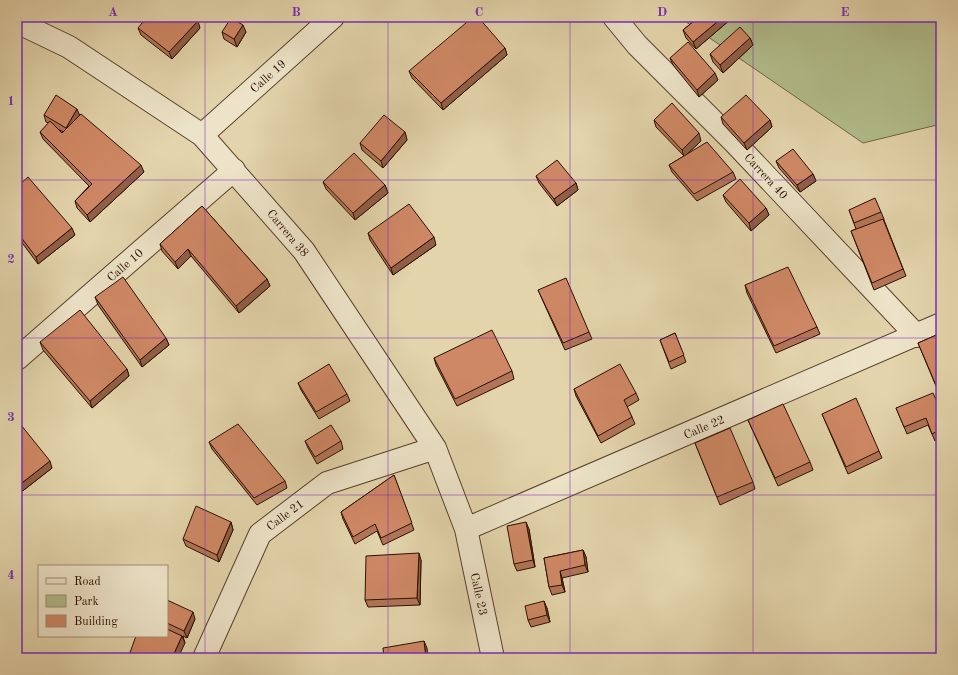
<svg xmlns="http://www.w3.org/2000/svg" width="958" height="675" font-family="'Old Standard TT',serif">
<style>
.green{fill:#b1bd8b;stroke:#6e6646}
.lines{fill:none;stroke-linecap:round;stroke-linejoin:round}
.minor-casing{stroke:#58402c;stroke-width:24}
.minor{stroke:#ede3c8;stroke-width:22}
.wall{fill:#b27557;stroke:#2a0f01;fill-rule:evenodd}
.shaded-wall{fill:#915f47;stroke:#2a0f01}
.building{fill:#cf8865;stroke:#2a0f01}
.grid{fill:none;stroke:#7b2cbf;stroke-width:1;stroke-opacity:0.55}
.labels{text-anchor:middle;stroke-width:3;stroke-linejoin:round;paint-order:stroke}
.street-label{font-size:12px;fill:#2a0f01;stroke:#ede3c8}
.neatline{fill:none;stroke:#7b2cbf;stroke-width:1.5}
.grid-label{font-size:13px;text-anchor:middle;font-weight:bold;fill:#7b2cbf}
</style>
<rect width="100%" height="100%" fill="#e3d4ab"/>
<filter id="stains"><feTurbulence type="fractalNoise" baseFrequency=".005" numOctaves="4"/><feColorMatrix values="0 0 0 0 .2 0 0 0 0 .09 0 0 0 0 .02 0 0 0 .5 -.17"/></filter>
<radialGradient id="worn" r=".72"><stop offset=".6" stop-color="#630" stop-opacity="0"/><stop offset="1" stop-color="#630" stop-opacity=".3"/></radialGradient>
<path class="green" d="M679,17H941V124L863,143Z"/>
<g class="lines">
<defs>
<path id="minor" d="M614,17L637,45L735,143L917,336
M17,22L69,47L202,135L304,251L435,448L466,529L493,658
M202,135L333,17
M17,359L234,170
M466,529L941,324
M204,658L260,534L327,483L435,448"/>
</defs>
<use href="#minor" class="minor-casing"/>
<use href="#minor" class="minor"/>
</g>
<path class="wall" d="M128,17H135L134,20Z
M699,17H731V19L696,49L686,38L683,30Z
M138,28H200L172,59L141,35Z
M222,32H246L237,47L224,39Z
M750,38L753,45L723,73L713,62L710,54Z
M505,48L507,55L443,110L412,78L409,71Z
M670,58L718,80L699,97L673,65Z
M44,115H80L144,172L90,222L77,208L75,201L89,186L43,139L40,132L49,123L46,122ZM56,128L63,132L62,133Z
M721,117L770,120L772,127L747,150L723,124Z
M654,120L701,141L687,154L733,172L736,179L697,201L672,172L669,165L684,156L656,127Z
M405,132L407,140L383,168L362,150L360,143Z
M776,161L813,174L816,181L800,192L779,168Z
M536,176L576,183L578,190L557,206L539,183Z
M323,182L385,185L388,193L355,220L326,189Z
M17,187L75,235L38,264L17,236Z
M723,195L766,208L769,215L751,231L726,202Z
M202,206L267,279L270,286L239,313L191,256L178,269L162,251L160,244Z
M849,210L881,212L884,219V220L906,276L874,290L851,231L856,229Z
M368,233L436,245L393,275L370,240Z
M745,285L817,327L820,334L776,353L747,293Z
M538,290L589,332L592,339L565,350Z
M95,297L166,338L169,345L142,367L98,305Z
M675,333L686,362L671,369L660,340Z
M941,333V398L918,343Z
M40,342L127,369L129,376L92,408L43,350Z
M434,358L512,371L514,379L457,406L436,365Z
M298,383L347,394L350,401L319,419L301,390Z
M574,389L636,393L639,400L627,407L632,417L635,424L601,443L576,396Z
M896,408L941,411V438L935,441L928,425L907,434Z
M822,414L879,451L882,458L848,474Z
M17,420L52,468L20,493L17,489Z
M748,420L810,462L813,470L778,486L751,427Z
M305,441H341L343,449L317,464L308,448Z
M209,442L285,481L287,488L257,505L212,449Z
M695,443L753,482L755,489L720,505Z
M394,475L414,530L383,545L377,531L355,544L343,519L341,512Z
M231,522L233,530L219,562L186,546L183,539Z
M529,529L535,567L517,571L514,564Z
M583,550L586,557L588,572L562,578L565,592L552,595L549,587L544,558Z
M421,560L420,605L368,607L365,600Z
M167,600L195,619L187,638L183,636L185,643L167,636Z
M547,608L550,622L531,627L528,620Z"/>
<path class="shaded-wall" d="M723,17H731V19L696,49L693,42Z
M198,21L200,28L172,59L169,52Z
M243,25L246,32L237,47L234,39Z
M750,38L753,45L723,73L720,65Z
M505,48L507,55L443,110L441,103Z
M715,73L718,80L699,97L697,90Z
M77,109L80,116L68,135L66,128Z
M770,120L772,127L747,150L744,143Z
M405,132L407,140L383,168L381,161Z
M699,133L701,141L684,157L682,150Z
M141,165L144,172L90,222L87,215Z
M813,174L816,181L800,192L797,185Z
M576,183L578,190L557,206L554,199Z
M385,185L388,193L355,220L353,213Z
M766,208L769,215L751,231L749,223Z
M72,228L75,235L38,264L36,257Z
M434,237L436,245L393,275L391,268Z
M188,249L191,256L178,269L175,262Z
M267,279L270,286L239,313L236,306Z
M166,338L169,345L142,367L140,360Z
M127,369L129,376L92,408L90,401Z
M50,461L52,468L20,493L18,486Z
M231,522L233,530L219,562L217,555Z
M526,522L529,529L535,567L533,560Z
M583,550L586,557L588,572L585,565Z
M419,553L421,560L420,605L417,598Z
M560,571L562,578L565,592L562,585Z
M544,601L547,608L550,622L547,615Z
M193,612L195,619L187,638L184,631Z
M182,636L185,643L178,658H172Z
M424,641L427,648L428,658H426Z"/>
<path class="building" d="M147,17H193L198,21L169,52L138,28Z
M473,17H478L505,48L441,103L409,71Z
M699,17H723L693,42L683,30Z
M231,18L243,25L234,39L222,32Z
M740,27L750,38L720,65L710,54Z
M688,42L715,73L697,90L670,58Z
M56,95L77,109L66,128L44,115Z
M746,95L770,120L744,143L721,117Z
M672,103L699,133L682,150L654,120Z
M81,114L141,165L87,215L75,201L92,184L40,132L50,121L62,133Z
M384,115L405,132L381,161L360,143Z
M707,142L733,172L694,194L669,165Z
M793,149L813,174L797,185L776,161Z
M354,153L385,185L353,213L323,182Z
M557,160L576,183L554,199L536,176Z
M28,177L72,228L36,257L17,232V187Z
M740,179L766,208L749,223L723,195Z
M875,198L881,212L854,223L849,210Z
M409,204L434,237L391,268L368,233Z
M202,206L267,279L236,306L188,249L175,262L160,244Z
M883,219L903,269L872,283L851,231Z
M788,267L817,327L774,346L745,285Z
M123,277L166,338L140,360L95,297Z
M566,278L589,332L563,343L538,290Z
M80,310L127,369L90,401L40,342Z
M492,330L512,371L455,399L434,358Z
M675,333L684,355L669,362L660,340Z
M941,333V397L918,343Z
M329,364L347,394L316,412L298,383Z
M620,364L636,393L624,400L632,417L598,436L574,389Z
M933,393L941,411V435L939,430L932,434L926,418L904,427L896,408Z
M856,398L879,451L846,467L822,414Z
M783,404L810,462L775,478L748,420Z
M17,420L50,461L18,486L17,485Z
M238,424L285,481L254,498L209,442Z
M331,425L341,441L315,457L305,441Z
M730,428L753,482L717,497L695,443Z
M394,475L412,523L381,538L375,524L353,537L341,512Z
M196,506L231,522L217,555L183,539Z
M526,522L533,560L514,564L507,526Z
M583,550L585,565L560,571L562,585L549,587L544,558Z
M419,553L417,598L365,600L366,556Z
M167,600L193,612L184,631L167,623Z
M544,601L547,615L528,620L525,606Z
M167,629L182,636L172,658H128L136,636H167Z
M424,641L426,658H384L383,648Z"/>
<path class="grid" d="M205,17V658M388,17V658M570,17V658M753,17V658M17,180H941M17,338H941M17,495H941"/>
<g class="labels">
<g class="street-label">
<text transform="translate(268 76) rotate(-42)" y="4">Calle 19</text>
<text transform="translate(766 176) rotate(47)" y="4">Carrera 40</text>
<text transform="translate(288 233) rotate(50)" y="4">Carrera 38</text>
<text transform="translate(125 265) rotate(-41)" y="4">Calle 10</text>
<text transform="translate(704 427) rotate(-23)" y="4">Calle 22</text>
<text transform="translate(285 515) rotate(-37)" y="4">Calle 21</text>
<text transform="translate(479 594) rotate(78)" y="4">Calle 23</text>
</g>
</g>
<rect width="958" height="675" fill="none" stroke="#e3d4ab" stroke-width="44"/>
<rect x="38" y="565" width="130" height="72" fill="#ede3c8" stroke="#9f8e78"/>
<rect x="46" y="578" width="20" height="6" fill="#ede3c8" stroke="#9f8e78"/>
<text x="74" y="585" font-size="12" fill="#2a0f01">Road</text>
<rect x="46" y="595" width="20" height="12" fill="#b1bd8b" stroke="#9f8e78"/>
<text x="74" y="605" font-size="12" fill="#2a0f01">Park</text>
<rect x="46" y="615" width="20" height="12" fill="#cf8865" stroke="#9f8e78"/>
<text x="74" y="625" font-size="12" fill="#2a0f01">Building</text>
<rect x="22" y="22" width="914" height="631" class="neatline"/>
<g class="grid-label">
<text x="113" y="16">A</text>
<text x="296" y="16">B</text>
<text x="479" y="16">C</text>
<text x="662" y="16">D</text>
<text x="845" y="16">E</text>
<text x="11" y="105">1</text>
<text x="11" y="263">2</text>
<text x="11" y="421">3</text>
<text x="11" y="579">4</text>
</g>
<rect width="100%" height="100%" filter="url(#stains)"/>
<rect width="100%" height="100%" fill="url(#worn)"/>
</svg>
